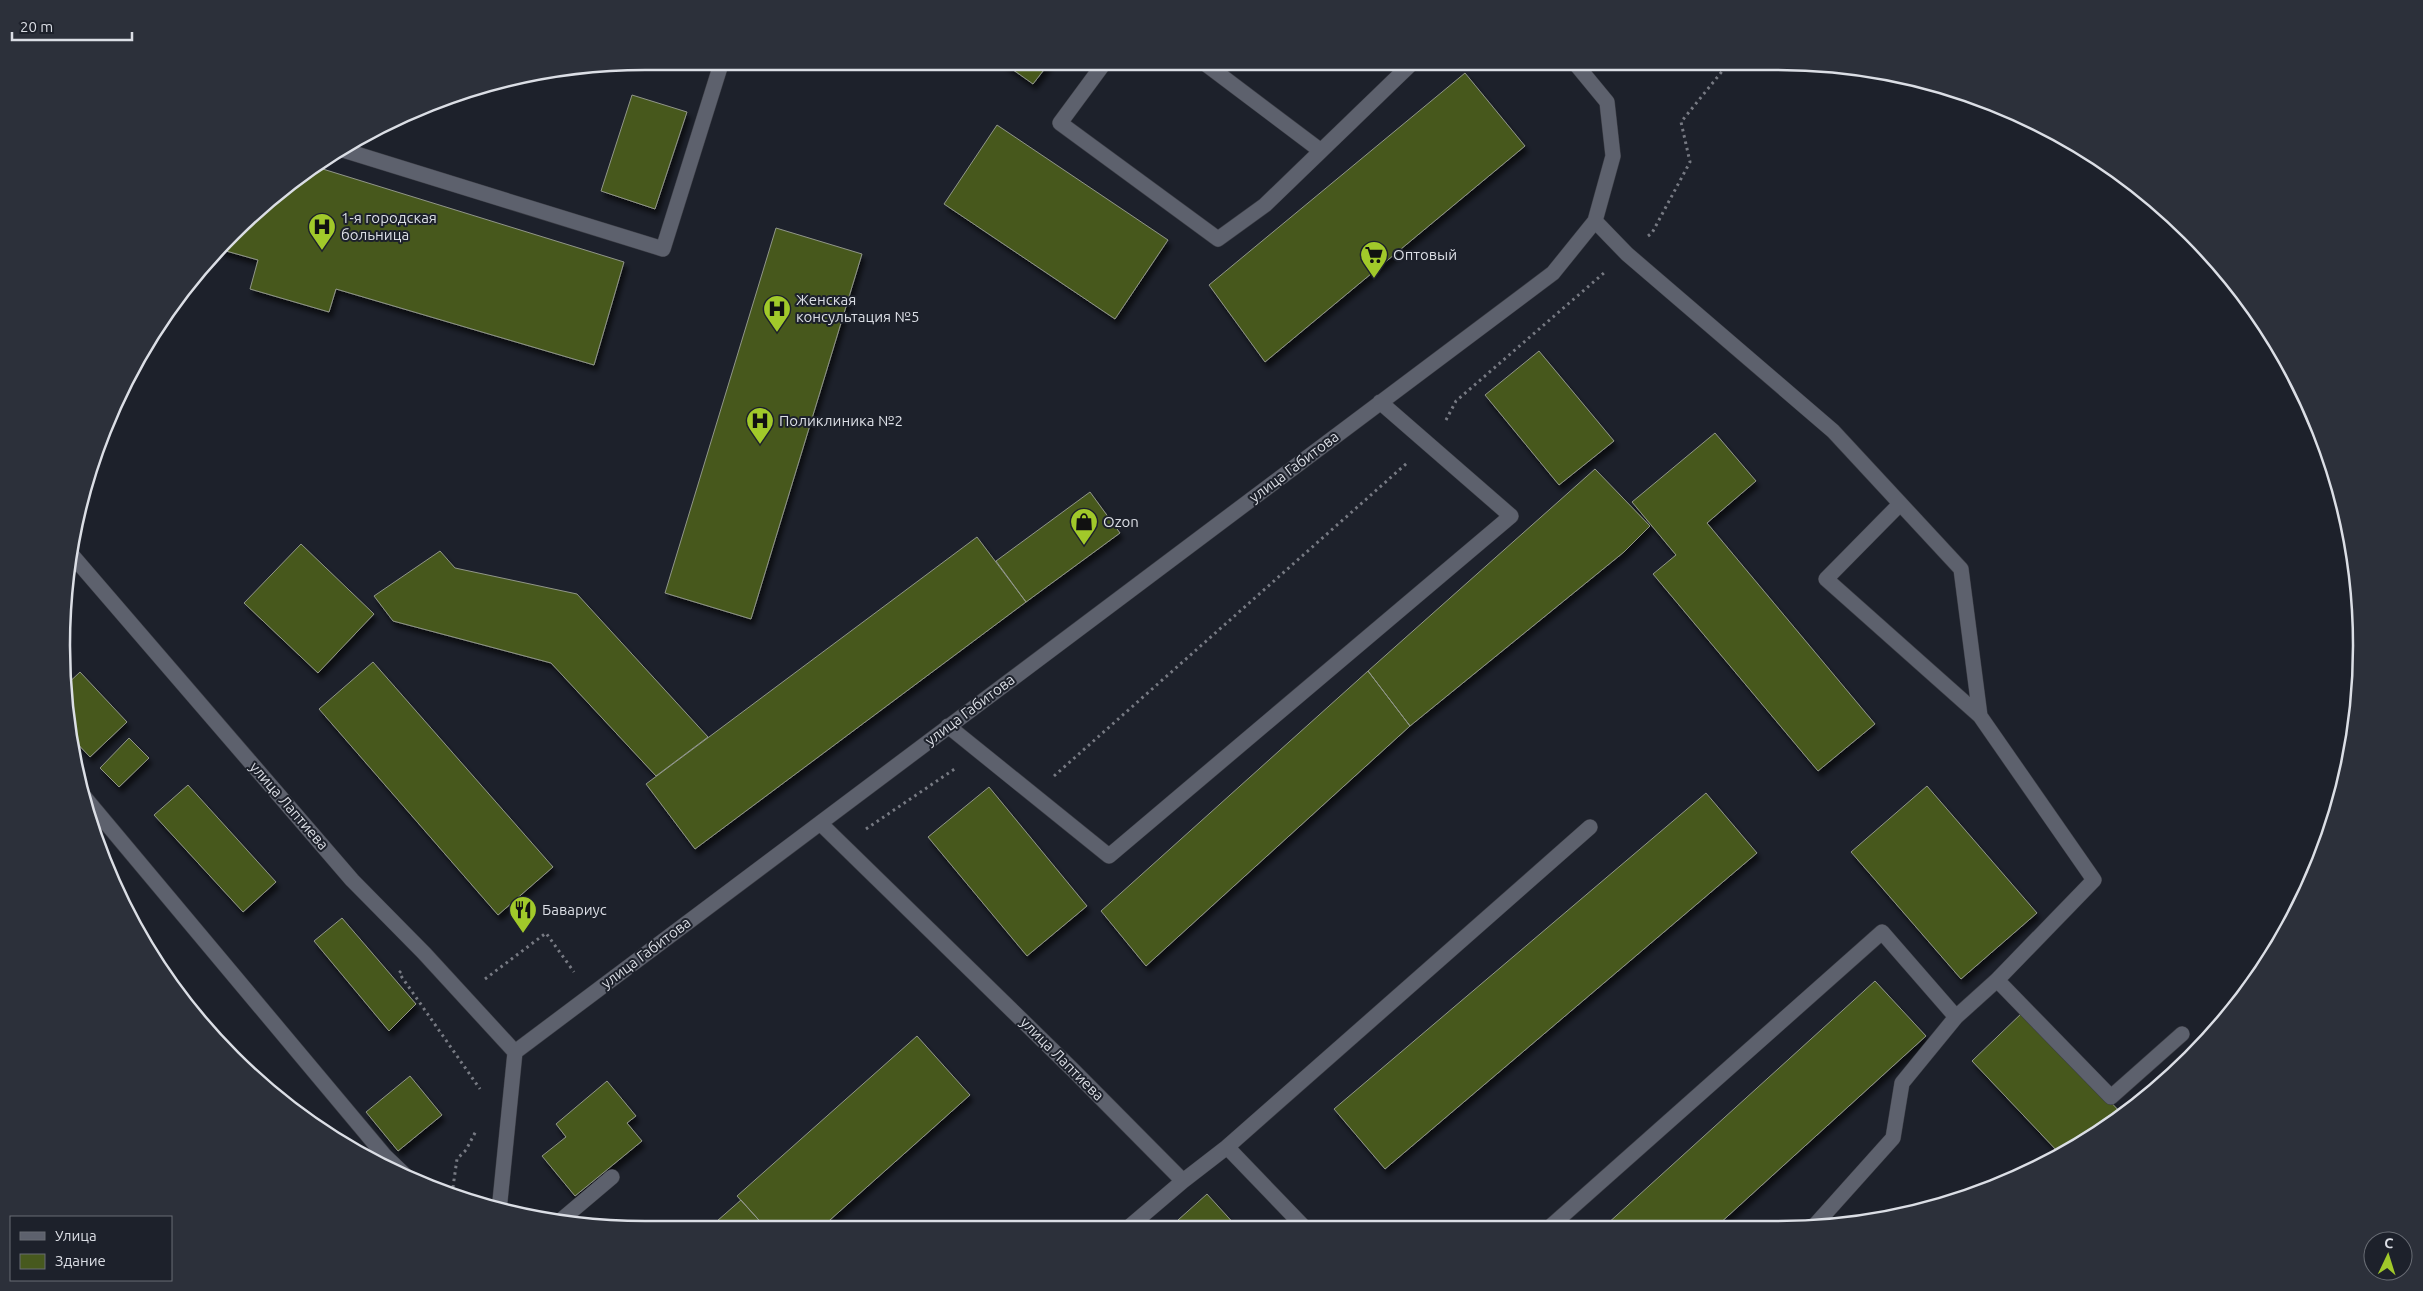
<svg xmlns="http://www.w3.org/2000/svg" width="2423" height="1291" font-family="Ubuntu,sans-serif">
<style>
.building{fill:#47591e;stroke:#919689;filter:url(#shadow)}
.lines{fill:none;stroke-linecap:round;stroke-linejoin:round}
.minor-casing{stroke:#3b3d45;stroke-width:16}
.path{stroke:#777a83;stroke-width:3;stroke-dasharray:2.5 4;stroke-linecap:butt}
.minor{stroke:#5d616d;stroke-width:15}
.labels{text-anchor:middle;stroke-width:4;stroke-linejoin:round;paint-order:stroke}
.poi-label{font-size:15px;fill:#dbdee5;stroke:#1d212b;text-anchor:start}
.street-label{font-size:15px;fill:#dbdee5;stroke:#1d212b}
.rim{fill:none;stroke:#dbdee5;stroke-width:2.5}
</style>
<defs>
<filter id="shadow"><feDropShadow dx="3" dy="5.5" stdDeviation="2.5" flood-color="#0009"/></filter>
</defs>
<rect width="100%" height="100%" fill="#1d212b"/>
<path class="building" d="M1002,62H1050L1033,84Z
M1465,73L1525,146L1265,362L1209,285Z
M632,95L687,112L655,209L601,191Z
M997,125L1168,240L1115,319L944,204Z
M313,166L624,262L594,365L336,289L329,312L250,289L258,260L219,249L290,182Z
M776,228L862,254L751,619L665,593Z
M1539,351L1614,441L1559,485L1485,395Z
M1715,433L1756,481L1707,523L1875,724L1818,771L1653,574L1676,555L1632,502Z
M1595,469L1650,526L1624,552L1410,726L1368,671Z
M1090,492L1120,533L1026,602L996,561Z
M977,537L1026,602L695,849L646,784Z
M301,544L374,614L318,673L244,603Z
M440,551L455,568L577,594L708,737L656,776L551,663L393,621L374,596Z
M373,662L553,867L498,915L319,709Z
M1368,671L1410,726L1146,966L1101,911Z
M80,672L127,722L90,757L71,737L63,688Z
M129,738L149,758L119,787L100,768Z
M188,785L276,882L243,912L154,815Z
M1927,786L2037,913L1961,979L1851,852Z
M989,787L1087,906L1027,956L928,837Z
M1706,793L1757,853L1385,1169L1334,1109Z
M342,918L416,1004L389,1031L314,941Z
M1875,981L1926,1036L1718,1225H1606Z
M2024,1011L2123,1115L2058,1152L1972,1061Z
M917,1036L970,1095L821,1228H766L737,1196Z
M410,1076L442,1115L398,1151L366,1112Z
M607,1081L636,1116L627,1123L642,1141L575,1196L542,1156L566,1137L556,1124Z
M1207,1194L1237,1227H1184L1178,1220Z
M741,1200L766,1228H709Z"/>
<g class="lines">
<defs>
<path id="minor" d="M1105,62L1060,123L1218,239L1265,205L1413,62
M1203,62L1321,151
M340,149L663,249L722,61
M1595,221L1627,254L1833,431L1961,569L1980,716L2094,880L1997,980
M1900,504L1826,579L1980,716
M71,554L352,880L424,953L515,1052
M948,726L1109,856L1511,516L1380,402
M81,793L385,1156L407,1177
M820,823L1073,1070L1183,1181L1227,1147L1303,1226
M1956,1017L1997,980L2111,1097L2182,1034
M1227,1147L1590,827
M499,1211L515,1052L1553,273L1595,221L1613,156L1607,102L1574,62
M560,1221L612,1177
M1551,1226L1882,932L1956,1017L1902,1083L1893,1138L1815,1225
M1129,1227L1183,1181"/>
</defs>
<use href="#minor" class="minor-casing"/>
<path class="path" d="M1648,236L1652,233L1690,162L1681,122L1728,64
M1446,420L1456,401L1605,272
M1054,776L1407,463
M866,829L956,768
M401,971L399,973L480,1089
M485,979L546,933L574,972
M452,1194L457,1159L466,1150L476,1131"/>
<use href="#minor" class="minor"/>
</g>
<defs>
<symbol id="hospital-pin" viewBox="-11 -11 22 30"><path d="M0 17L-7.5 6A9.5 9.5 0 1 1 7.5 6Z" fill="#a1c92a" stroke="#1d212b"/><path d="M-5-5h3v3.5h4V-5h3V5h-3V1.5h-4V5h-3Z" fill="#111"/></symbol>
<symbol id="supermarket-pin" viewBox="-11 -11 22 30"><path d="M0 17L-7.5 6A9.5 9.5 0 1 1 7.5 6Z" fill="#a1c92a" stroke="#1d212b"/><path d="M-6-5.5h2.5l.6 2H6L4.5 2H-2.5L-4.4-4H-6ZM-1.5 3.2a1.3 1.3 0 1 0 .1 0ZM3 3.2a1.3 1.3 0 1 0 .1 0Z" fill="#111"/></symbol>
<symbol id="shop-pin" viewBox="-11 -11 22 30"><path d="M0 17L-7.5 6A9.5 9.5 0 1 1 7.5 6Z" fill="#a1c92a" stroke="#1d212b"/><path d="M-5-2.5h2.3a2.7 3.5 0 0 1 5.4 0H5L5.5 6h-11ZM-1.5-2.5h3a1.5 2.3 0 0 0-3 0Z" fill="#111"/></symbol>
<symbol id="restaurant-pin" viewBox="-11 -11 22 30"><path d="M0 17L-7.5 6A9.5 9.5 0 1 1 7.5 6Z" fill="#a1c92a" stroke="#1d212b"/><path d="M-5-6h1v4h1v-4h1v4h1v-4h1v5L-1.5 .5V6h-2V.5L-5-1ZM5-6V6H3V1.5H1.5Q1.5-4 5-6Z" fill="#111"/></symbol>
</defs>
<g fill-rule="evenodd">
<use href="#hospital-pin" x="306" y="211" width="32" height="43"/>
<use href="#supermarket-pin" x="1358" y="239" width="32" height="43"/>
<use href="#hospital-pin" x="761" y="293" width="32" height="43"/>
<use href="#hospital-pin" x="744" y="405" width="32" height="43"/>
<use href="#shop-pin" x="1068" y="506" width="32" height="43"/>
<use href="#restaurant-pin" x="507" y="894" width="32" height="43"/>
</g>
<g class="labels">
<g class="poi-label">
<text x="341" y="223">1-я городская<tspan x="341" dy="17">больница</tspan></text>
<text x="1393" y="260">Оптовый</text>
<text x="796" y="305">Женская<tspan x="796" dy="17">консультация №5</tspan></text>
<text x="779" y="426">Поликлиника №2</text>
<text x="1103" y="527">Ozon</text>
<text x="542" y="915">Бавариус</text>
</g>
<g class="street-label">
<text transform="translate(1294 467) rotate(-37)" y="5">улица Габитова</text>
<text transform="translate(970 710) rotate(-37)" y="5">улица Габитова</text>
<text transform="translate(289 806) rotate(49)" y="5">улица Лаптиева</text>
<text transform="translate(646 953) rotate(-37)" y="5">улица Габитова</text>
<text transform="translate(1062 1059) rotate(45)" y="5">улица Лаптиева</text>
</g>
</g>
<path d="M0 0H2423V1291H0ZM645 70H1778A575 575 0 0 1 2353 645V646A575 575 0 0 1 1778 1221H645A575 575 0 0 1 70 646V645A575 575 0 0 1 645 70Z" fill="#2c303a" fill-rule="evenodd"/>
<path class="rim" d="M645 70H1778A575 575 0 0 1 2353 645V646A575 575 0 0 1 1778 1221H645A575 575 0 0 1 70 646V645A575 575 0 0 1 645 70Z"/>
<rect x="10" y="1216" width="162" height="65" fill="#1d212b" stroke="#696d75"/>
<rect x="20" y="1232" width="25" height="8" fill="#5d616d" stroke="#696d75"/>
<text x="55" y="1241" font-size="15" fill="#dbdee5">Улица</text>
<rect x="20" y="1254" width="25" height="15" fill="#47591e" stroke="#696d75"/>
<text x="55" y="1266" font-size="15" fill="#dbdee5">Здание</text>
<g transform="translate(2388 1256) rotate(4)"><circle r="24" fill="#1d212b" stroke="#696d75"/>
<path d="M0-4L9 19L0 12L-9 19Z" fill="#a1c92a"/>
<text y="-8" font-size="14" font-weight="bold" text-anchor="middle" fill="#dbdee5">С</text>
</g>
<path d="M12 32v8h120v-8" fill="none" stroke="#dbdee5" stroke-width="2.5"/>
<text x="20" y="32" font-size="15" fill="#dbdee5" stroke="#1d212b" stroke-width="4" paint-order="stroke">20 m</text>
</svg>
